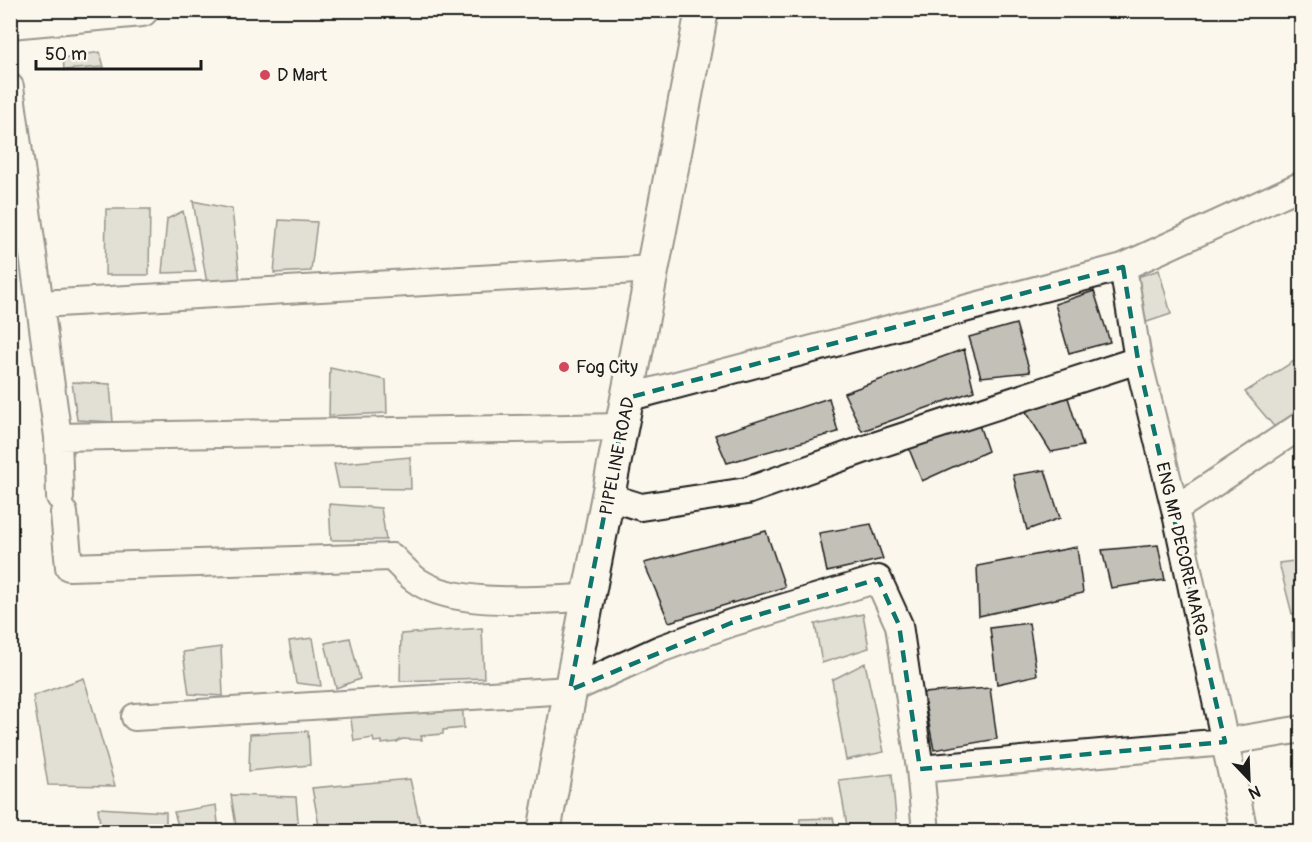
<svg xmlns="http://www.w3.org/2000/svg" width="1312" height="842" font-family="Pangolin,sans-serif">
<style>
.building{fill:#c3c0b8;stroke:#1c1c1c;stroke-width:1.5}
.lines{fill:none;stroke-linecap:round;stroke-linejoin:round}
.minor-casing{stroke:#1c1c1c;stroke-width:30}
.tertiary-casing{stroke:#1c1c1c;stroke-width:36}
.minor{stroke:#fbf7ec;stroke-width:26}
.tertiary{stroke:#fbf7ec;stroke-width:32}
.marked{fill:none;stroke:#0f766e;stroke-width:4.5;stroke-dasharray:12 8;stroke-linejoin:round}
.poi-dot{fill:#d1495b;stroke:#fbf7ec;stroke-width:2}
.labels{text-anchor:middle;stroke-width:6;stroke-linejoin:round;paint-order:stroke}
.poi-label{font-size:18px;fill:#1c1c1c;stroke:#fbf7ec;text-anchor:start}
.street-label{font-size:18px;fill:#1c1c1c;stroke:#fbf7ec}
</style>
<rect width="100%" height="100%" fill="#fbf7ec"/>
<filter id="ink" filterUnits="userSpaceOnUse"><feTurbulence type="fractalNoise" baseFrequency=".0167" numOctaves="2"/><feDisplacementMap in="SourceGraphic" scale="12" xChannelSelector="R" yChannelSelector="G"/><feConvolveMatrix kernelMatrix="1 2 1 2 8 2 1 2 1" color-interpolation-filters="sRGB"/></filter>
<g filter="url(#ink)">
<path class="building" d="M100,52L104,67L64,70L63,58Z
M193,201L232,209L240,282L207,284Z
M106,209H150L149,275H105Z
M183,211L196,272L162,273L167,219Z
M279,220L317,222L311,271L274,273Z
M1159,270L1171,314L1138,325L1128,280Z
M1094,291L1110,342L1069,353L1055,304Z
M1016,324L1030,372L981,377L969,337Z
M964,349L974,391L862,431L844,393Z
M1302,356V413L1277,430L1245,392Z
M330,368L386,380L387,413L329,416Z
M72,382L110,384L113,422L77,420Z
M1065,388L1083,446L1051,452L1022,405Z
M829,398L838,432L727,463L715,435Z
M978,422L988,451L922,481L909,449Z
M410,457L411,489L339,488L334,464Z
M1045,470L1060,518L1027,530L1013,475Z
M329,504L381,508L386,540H331Z
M871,524L883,559L827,572L819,533Z
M766,531L785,587L669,622L644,563Z
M1158,545L1165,580L1111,588L1102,550Z
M1077,547L1083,593L979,616L977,566Z
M1302,560V613L1292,614L1279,563Z
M863,614L869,648L822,663L815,624Z
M1029,623L1037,675L997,684L990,628Z
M482,628L484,678L400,681L401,634Z
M1302,631V660L1294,662L1292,633Z
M313,638L321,686L296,683L289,641Z
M350,638L360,679L336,688L325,643Z
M221,647L223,696L189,694L183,652Z
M865,663L884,752L846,760L832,680Z
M84,678L115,786L48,785L33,696Z
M10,680L18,706L10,707Z
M990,688L997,739L934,750L923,693Z
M462,702L464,728L443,730V734L421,736L422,740L402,739L397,742L382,744V741L374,742L373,738L354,741L350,713Z
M308,731L310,765L249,771L250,734Z
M892,774L897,829L882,832H848L839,780Z
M410,779L421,828L320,831L312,788Z
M231,795L296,797L299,832H237Z
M216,805L219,832H180L174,812Z
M98,808L166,812V832H101Z
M833,818L837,832H799L800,819Z"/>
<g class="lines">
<defs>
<path id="minor" d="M10,87L58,437L622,427
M1123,267L1138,360L1175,509L1244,832
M40,304L654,269
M627,398L1123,267L1302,185
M58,437L60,497
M609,497L641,507L747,491L874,446L1138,360
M1175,509L1302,425
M64,513L69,567L392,557C400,565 409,576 419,582C459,608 542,599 589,598
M135,717L570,690L660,649L731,623L878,579L899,625L920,769L926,832
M920,769L1225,742L1302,729"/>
<path id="tertiary" d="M10,22L142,10
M544,832C594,557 651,285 702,10"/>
</defs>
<use href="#minor" class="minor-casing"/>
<use href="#tertiary" class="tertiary-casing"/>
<use href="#minor" class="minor"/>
<use href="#tertiary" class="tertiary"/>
</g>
</g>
<path d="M0 0H1312V842H0ZM1123,267L1138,360L1225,742L920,769L899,625L878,579L731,623L570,690L627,398Z" fill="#fbf7ec" fill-opacity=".55" fill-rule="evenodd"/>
<path class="marked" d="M1123,267L1138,360L1225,742L920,769L899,625L878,579L731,623L570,690L627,398Z"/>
<g class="poi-dot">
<circle cx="265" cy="75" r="6"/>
<circle cx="564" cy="367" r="6"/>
</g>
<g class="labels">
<g class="poi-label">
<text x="277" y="81">D Mart</text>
<text x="576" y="373">Fog City</text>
</g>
<g class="street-label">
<text transform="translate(617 456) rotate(-79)" y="6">PIPELINE ROAD</text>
<text transform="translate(1182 549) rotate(77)" y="6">ENG MP DECORE MARG</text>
</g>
</g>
<rect width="1312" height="842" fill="none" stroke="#fbf7ec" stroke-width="36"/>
<rect x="18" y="18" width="1276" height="806" fill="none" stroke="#1c1c1c" stroke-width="2" filter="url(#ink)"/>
<g transform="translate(1249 779) rotate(157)" stroke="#fbf7ec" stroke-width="4.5" paint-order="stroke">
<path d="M0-4.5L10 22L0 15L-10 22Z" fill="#1c1c1c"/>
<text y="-9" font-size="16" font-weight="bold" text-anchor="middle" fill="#1c1c1c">N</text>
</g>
<path d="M36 60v9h165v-9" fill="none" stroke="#1c1c1c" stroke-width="3"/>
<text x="45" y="60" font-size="18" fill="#1c1c1c" stroke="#fbf7ec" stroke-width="4.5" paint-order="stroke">50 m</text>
</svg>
